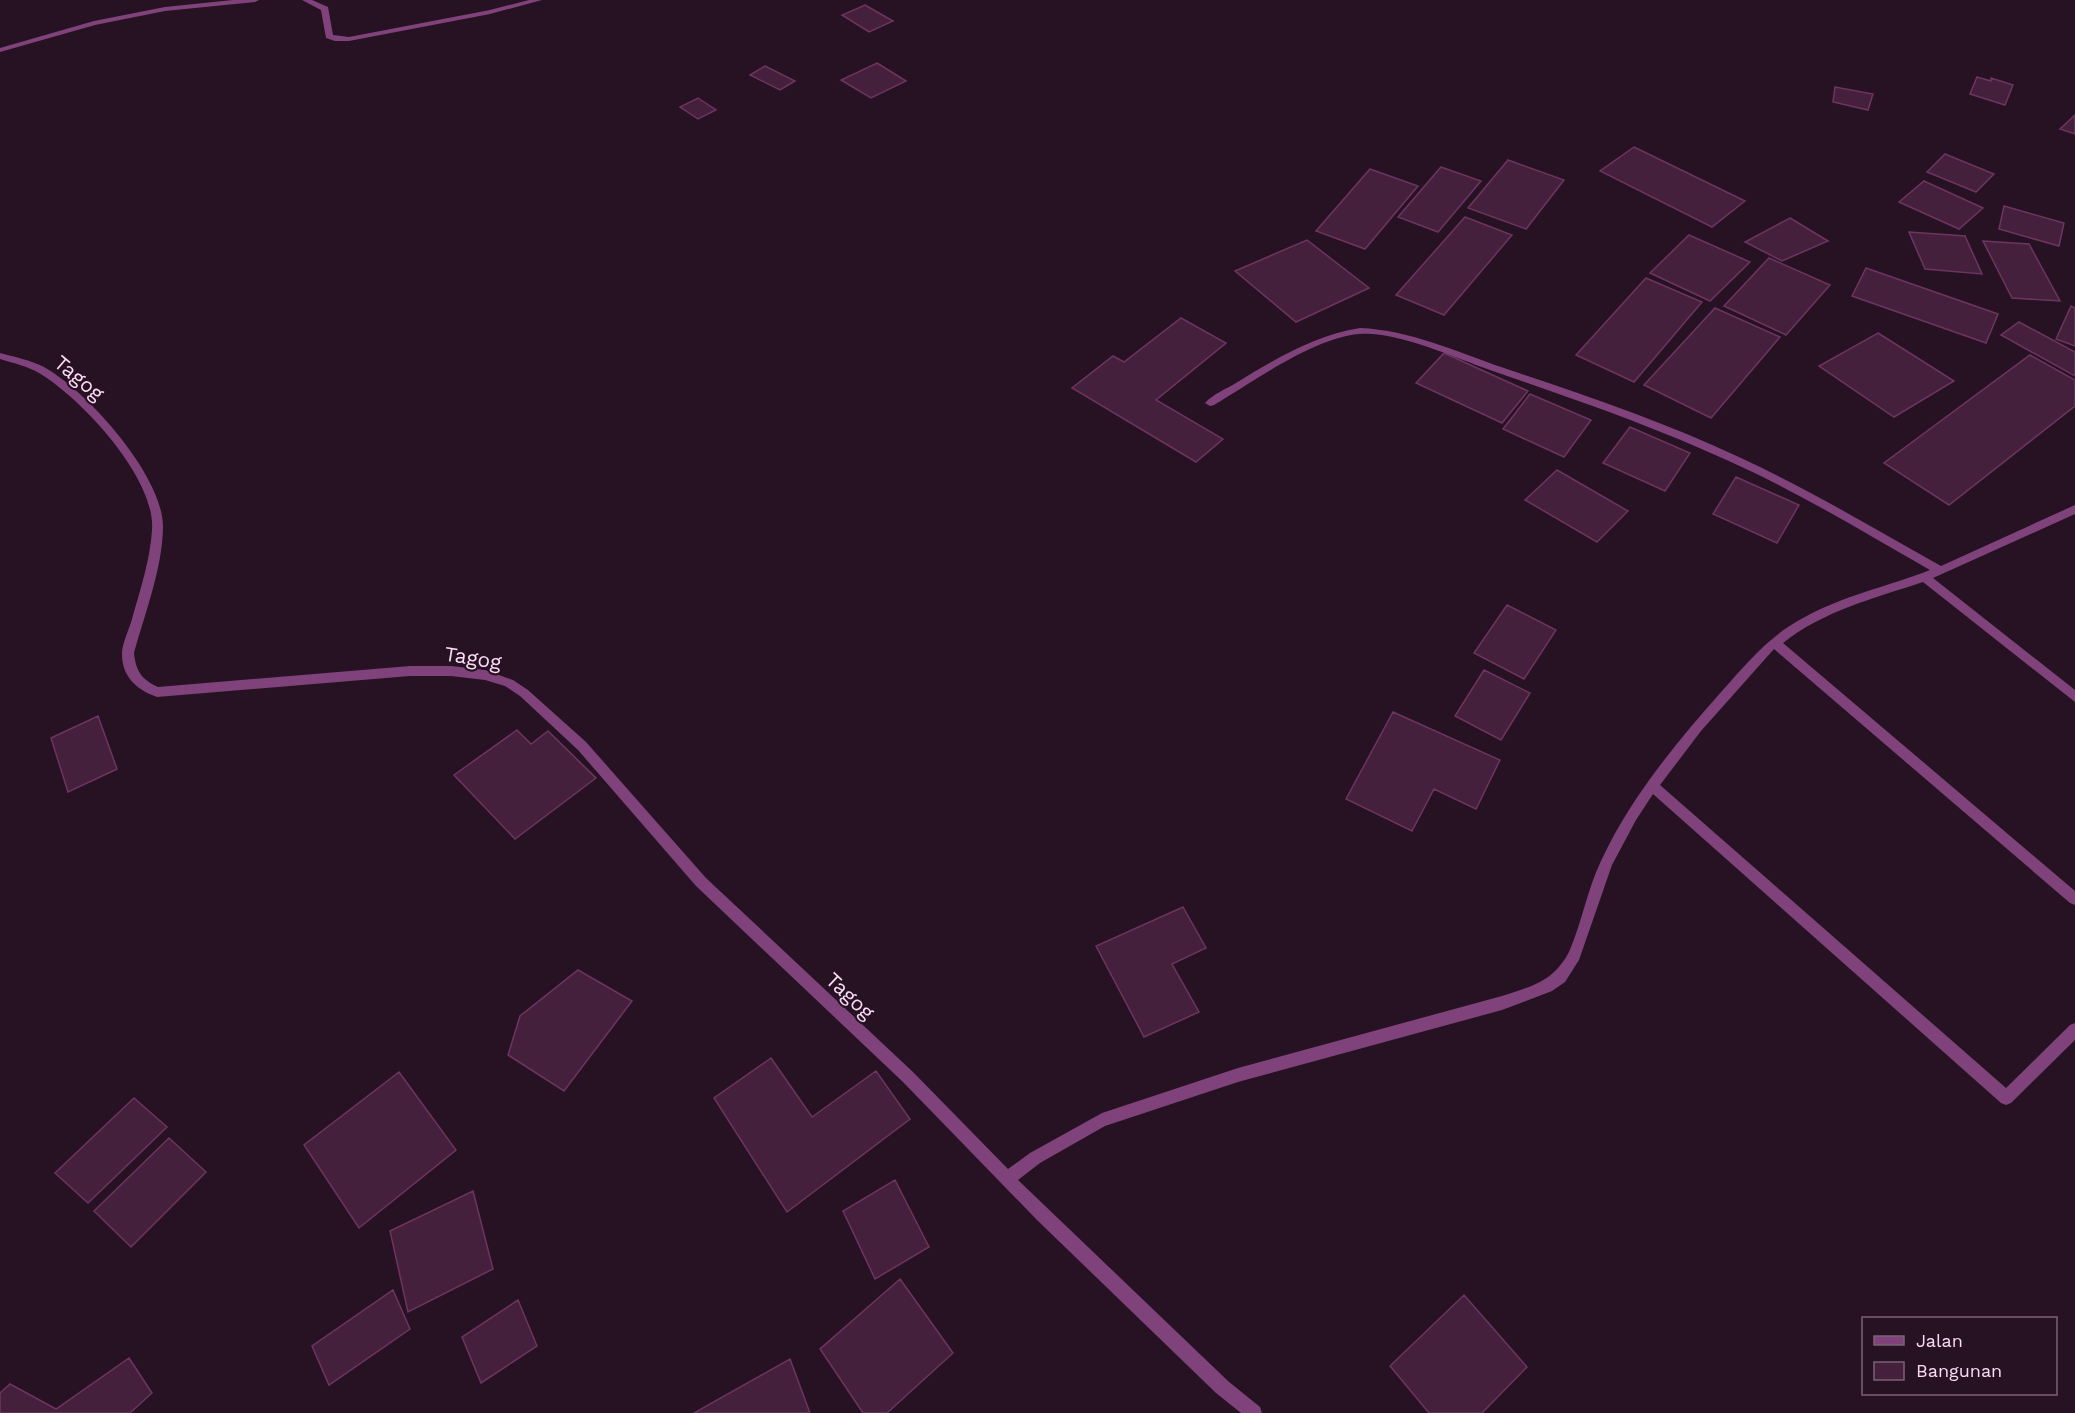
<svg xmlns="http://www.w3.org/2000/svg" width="2075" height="1413" font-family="'Work Sans',sans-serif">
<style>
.building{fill:#45203c;stroke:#6e3461;stroke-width:1.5}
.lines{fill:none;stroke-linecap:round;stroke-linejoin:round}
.street{fill:#80427b;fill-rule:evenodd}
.labels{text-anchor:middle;stroke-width:4.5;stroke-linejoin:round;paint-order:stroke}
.street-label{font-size:21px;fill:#fbdaf6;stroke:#261222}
</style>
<rect width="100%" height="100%" fill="#261222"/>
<path class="building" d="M865,5L893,21L869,32L842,15Z
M877,63L906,81L871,98L841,80Z
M765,66L795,81L780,90L750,75Z
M1977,77L1991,81V78L2013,85L2005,105L1970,94Z
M1835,87L1873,94L1868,110L1833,102Z
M698,98L716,110L698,119L680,107Z
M2075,115V134L2060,129Z
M1634,147L1745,201L1712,227L1600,171Z
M1945,154L1994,174L1976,192L1927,172Z
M1508,160L1564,180L1526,229L1468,208Z
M1441,167L1481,181L1438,232L1398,217Z
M1370,169L1418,186L1365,249L1316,231Z
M1924,181L1983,208L1959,229L1899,202Z
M2004,206L2064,223L2059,246L1999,229Z
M1465,217L1512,235L1444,315L1396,295Z
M1790,218L1828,241L1782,261L1745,242Z
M1909,232L1965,236L1982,274L1925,269Z
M1689,235L1750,262L1710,301L1650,273Z
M1307,240L1369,288L1296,322L1235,271Z
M1983,241L2029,244L2060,301L2012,298Z
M1769,258L1830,285L1786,335L1724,306Z
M1866,268L1998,314L1986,343L1852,296Z
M1646,278L1702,302L1634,382L1576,355Z
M2071,306L2075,308V346L2056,339Z
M1715,308L1780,337L1711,418L1644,385Z
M1181,318L1226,343L1156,400L1223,439L1196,462L1072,388L1113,356L1124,362Z
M2019,322L2075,352V376L2001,335Z
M1878,333L1954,381L1894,417L1819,366Z
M1444,353L1528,391L1502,423L1416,383Z
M2030,355L2075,380V406L1949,505L1884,463Z
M1530,394L1591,420L1564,457L1503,429Z
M1630,427L1690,453L1665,491L1603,463Z
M1557,470L1628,511L1597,542L1525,500Z
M1736,477L1799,505L1777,543L1713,514Z
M1507,605L1556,630L1524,679L1474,653Z
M1484,670L1530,693L1501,740L1455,716Z
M1393,712L1500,760L1476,809L1434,789L1412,831L1346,799Z
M98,716L117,769L68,792L51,738Z
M517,730L531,744L548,731L596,778L515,839L454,775Z
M1183,907L1206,948L1172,964L1199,1012L1144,1037L1096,946Z
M578,970L632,1001L564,1091L508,1055L520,1016Z
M771,1058L812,1117L876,1071L910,1119L787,1212L714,1098Z
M399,1072L456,1150L359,1228L304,1145Z
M134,1098L167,1127L88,1203L55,1173Z
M169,1138L206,1172L131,1247L94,1211Z
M895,1180L929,1247L875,1279L843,1211Z
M473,1191L493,1269L408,1312L390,1231Z
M900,1279L953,1353L887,1413H863L820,1349Z
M393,1290L410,1329L329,1385L312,1346Z
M1464,1295L1527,1367L1482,1413H1429L1390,1366Z
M518,1300L537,1346L481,1383L462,1337Z
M129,1358L152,1393L130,1413H0V1393L10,1384L56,1409Z
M790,1359L810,1413H694Z"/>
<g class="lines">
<path class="street" d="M233,0H259L255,2L165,11L95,25L0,52V48L94,21L165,7Z
M302,0H312L328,7L333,35L349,37L490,10L529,0H542L490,14L349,41H335L326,38L321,10Z
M1360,328C1410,330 1457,352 1504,368C1584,395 1665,422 1741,458C1810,490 1875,529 1941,566L2075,505V514L1933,578L2075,690V702L1923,582C1875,598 1823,611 1783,643L2075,891V905L2070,903L1774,649L1701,731L1660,785L2006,1088L2070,1025L2075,1023V1040L2011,1103L2006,1105L2001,1103L1653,794L1636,820L1612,865L1579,960L1565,982L1552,991L1502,1010L1238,1082L1105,1126L1040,1163L1018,1180L1228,1381L1260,1407L1262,1413H1241L1216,1393L1037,1220L903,1082L696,886L578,750L520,696L505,686L485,680L451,676H410L157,697C137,690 122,677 122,654C122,643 129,630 132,619C140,590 150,561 152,530C156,478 81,398 39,373C27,366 13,363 0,359V353C15,357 30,360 44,367C87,391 164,476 163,528C162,570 145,613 134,653C136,671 141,679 158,687L410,666H451L485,670L513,680L528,690L586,742L706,878L913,1072L1008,1169L1030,1153L1102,1113L1238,1068L1502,996C1532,986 1553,982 1569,952C1582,922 1587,890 1601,861C1630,798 1676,743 1722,691C1747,663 1769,636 1803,618C1842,596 1889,586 1930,570C1865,533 1800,493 1731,462C1653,426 1571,398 1490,370C1453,357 1397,331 1359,334C1313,338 1253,382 1214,405L1210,406L1205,403C1213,394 1226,389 1236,383C1275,359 1315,335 1360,328Z"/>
</g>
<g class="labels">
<g class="street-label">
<text transform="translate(79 378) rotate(40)" y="7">Tagog</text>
<text transform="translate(473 658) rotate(9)" y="7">Tagog</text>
<text transform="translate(850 996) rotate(43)" y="7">Tagog</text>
</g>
</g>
<rect x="1862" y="1317" width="195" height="78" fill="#261222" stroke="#7b6277" stroke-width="1.5"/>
<rect x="1874" y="1336" width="30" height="9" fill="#80427b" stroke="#7b6277" stroke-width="1.5"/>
<text x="1916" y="1347" font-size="18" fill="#fbdaf6">Jalan</text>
<rect x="1874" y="1362" width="30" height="18" fill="#45203c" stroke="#7b6277" stroke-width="1.5"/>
<text x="1916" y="1377" font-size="18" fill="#fbdaf6">Bangunan</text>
</svg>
